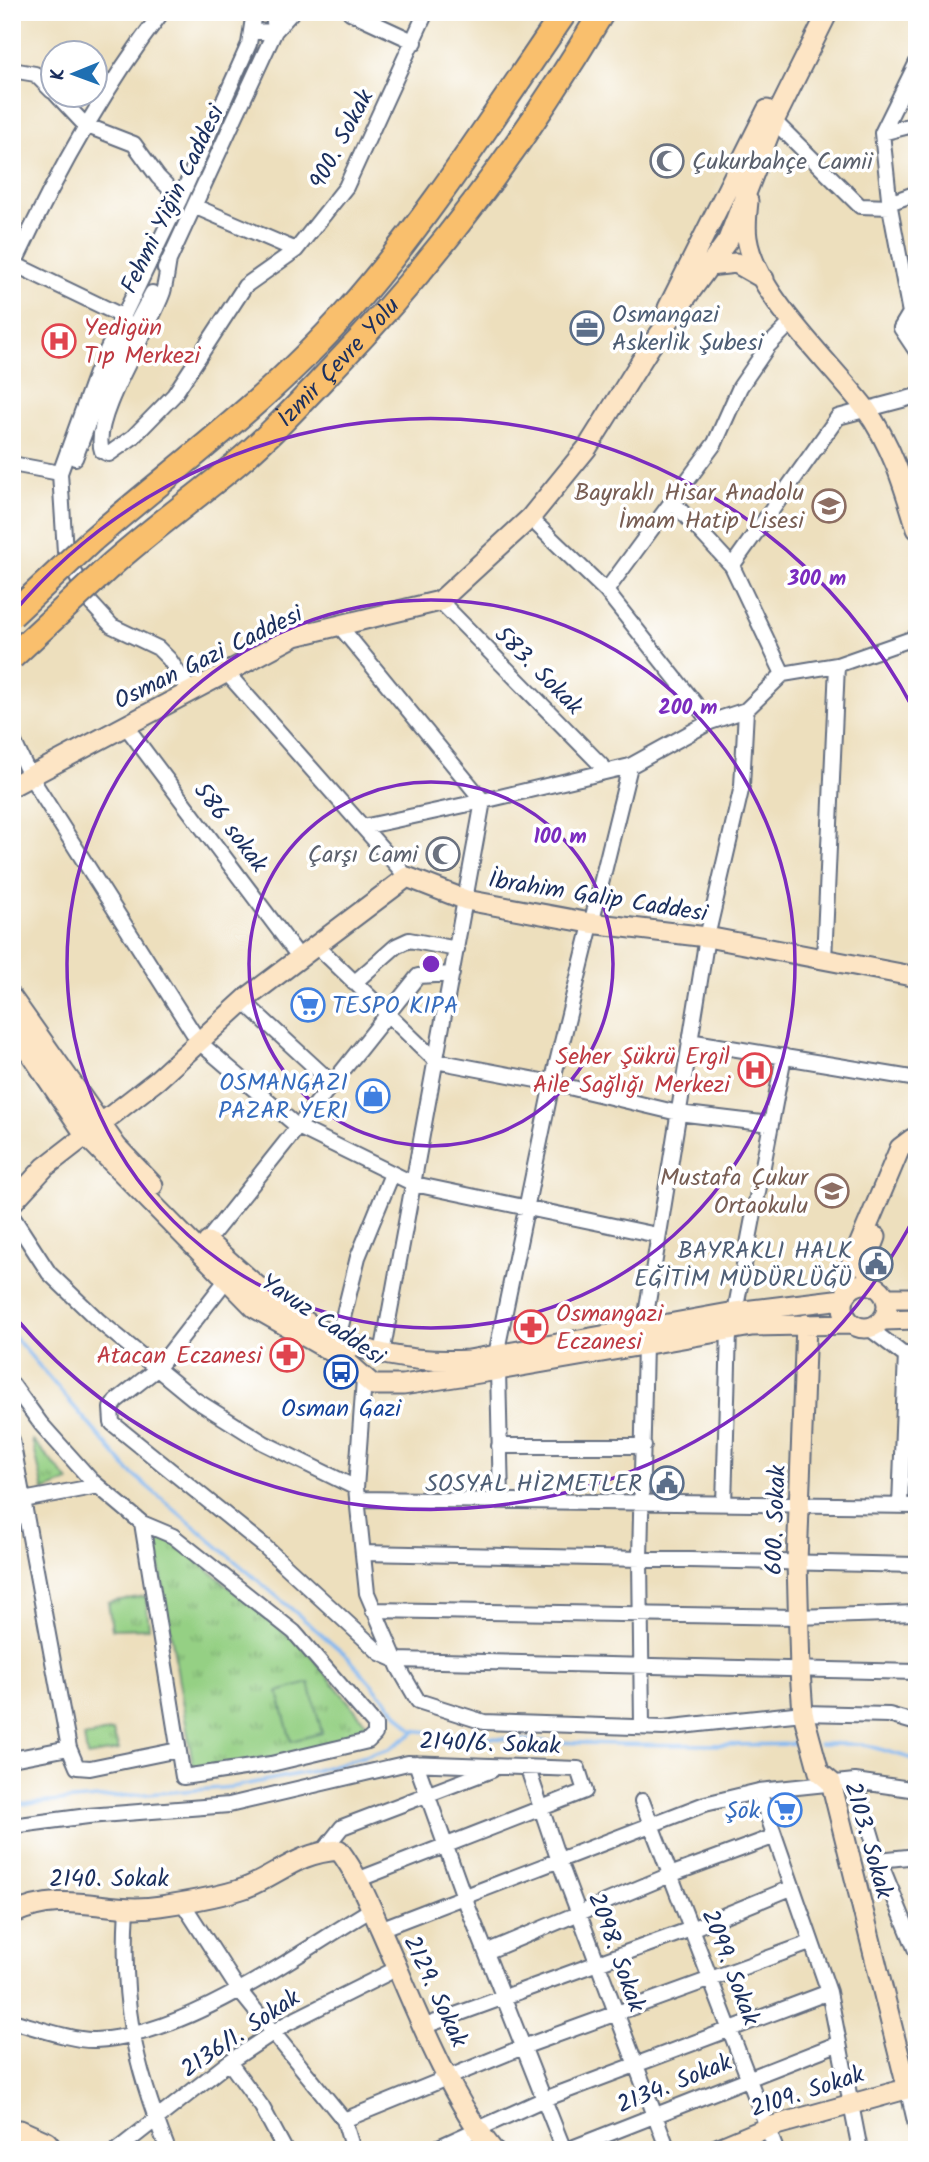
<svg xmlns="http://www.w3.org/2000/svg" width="929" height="2162" font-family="Kalam,sans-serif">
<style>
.park{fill:url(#park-tufts);stroke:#588071;stroke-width:2}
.garden{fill:#95d084;stroke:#588071;stroke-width:2}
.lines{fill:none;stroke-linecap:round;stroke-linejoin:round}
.stream{stroke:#82b7f0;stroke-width:3.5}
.street-casing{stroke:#646d7f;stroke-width:18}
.secondary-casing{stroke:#646d7f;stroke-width:23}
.highway-casing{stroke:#646d7f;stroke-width:28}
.street{stroke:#fff;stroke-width:14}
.secondary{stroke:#fde5c5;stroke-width:19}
.highway{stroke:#f9bf6d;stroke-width:24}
.highway-bridge-casing{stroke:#646d7f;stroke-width:28;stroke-linecap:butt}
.highway-bridge{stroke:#f9bf6d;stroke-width:24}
.ring{fill:none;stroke:#7b2cbf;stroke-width:3.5}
.labels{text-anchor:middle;stroke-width:7;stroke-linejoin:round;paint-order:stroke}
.street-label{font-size:24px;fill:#1b2f5e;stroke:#fff}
.worship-label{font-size:24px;fill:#5b616d;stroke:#fff;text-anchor:start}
.service-label{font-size:24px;fill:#4e5e75;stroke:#fff;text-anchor:end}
.health-label{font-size:24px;fill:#be3a42;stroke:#fff;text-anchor:start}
.education-label{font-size:24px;fill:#785e54;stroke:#fff;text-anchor:end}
.shop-label{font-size:24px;fill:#366cbe;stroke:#fff;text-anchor:end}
.transit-label{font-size:24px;fill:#164399;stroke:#fff}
.centre{fill:#7b2cbf;stroke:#fff;stroke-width:3.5}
.ring-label{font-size:21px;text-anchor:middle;font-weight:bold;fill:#7b2cbf;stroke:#fff;stroke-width:7;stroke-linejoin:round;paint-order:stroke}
</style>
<defs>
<pattern id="park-tufts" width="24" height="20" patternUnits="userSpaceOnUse" patternTransform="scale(1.75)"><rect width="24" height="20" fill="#95d084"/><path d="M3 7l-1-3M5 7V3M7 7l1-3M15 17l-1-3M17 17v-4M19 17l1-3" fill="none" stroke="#79a96f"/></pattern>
</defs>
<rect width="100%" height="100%" fill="#fff"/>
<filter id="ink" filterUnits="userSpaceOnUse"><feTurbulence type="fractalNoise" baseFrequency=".0143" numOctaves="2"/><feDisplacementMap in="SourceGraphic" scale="14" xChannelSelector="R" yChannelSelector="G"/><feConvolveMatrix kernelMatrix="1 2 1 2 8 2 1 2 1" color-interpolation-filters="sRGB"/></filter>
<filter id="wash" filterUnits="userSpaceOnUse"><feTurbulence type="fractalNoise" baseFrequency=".00686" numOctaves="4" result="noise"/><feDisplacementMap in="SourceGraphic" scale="28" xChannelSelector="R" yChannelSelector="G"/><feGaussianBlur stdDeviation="1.57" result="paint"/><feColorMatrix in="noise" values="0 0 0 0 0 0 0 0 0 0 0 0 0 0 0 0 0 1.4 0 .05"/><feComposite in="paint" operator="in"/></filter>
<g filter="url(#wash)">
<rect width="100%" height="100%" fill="#eddfbd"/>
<path class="park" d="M32,1439L69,1481L44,1491Z
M154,1533L173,1541L306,1650L370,1728L367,1735L287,1756L194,1771Z
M146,1596L149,1628L112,1629L108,1602Z
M113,1731L119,1750L87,1756L84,1737Z"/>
<path class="garden" d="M309,1683L322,1733L291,1741L278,1692Z"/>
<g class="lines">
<path class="stream" d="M12,1334L129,1471L348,1657L412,1730C542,1746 673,1746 804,1744
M819,1744H862L917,1760
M12,1805L233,1787L313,1771L389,1749L416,1731"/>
</g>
</g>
<g filter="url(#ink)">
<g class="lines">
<defs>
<path id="street" d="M350,12L415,42
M253,32L275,31L292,12
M12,70L35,74L52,91
M56,94L85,125L134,144L158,177L180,199
M774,121L860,206L890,207L910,313L901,328L917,352
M882,133L917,62
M892,202L917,193
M196,207L296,250
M890,207L882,133L917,124
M169,260C167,271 166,282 163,292C151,328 90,418 102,451L109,454L133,437L174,395L245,286L296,250L346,187L426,12
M14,264L124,317
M12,269C54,178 101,92 162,12
M165,269L275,31L273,12
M75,458L100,392L152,293
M12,464L60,473
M672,501L732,566L783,674
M530,518L606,591L710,722
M732,566L838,417L917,396
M606,591L715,443L740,387L768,346L793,321
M440,601L606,770
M338,624L483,801L363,827
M226,672L407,877
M191,692L169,659L158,648L112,626L88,600L65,552L60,473L96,373L180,199L249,44L254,12
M746,710L783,674L837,665L917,637
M125,725L300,958
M12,738L30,776L199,1042L298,1127L414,1184L657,1235
M316,945L436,1061L552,1083L678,1113L770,1124
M824,960L837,665
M354,983L396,946L409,940L457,949
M243,1001L331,1082
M689,1041L917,1079
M12,1216L49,1273L99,1321L194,1399L264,1443L356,1488
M207,1241L418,976L452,974
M227,1279L158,1368L116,1401L111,1408L112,1423L264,1546L380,1653L396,1660L917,1672
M735,1312L784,1056
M869,1328L917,1365
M338,1338L358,1257L392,1174
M382,1354L483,801L630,766L710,722L746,710L742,786L707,937L644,1327L655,1325
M496,1355L552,1083L630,766
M498,1370L501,1500
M364,1379L356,1488L367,1593L399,1668L418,1701L484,1722L663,1728L803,1713L889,1715L917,1723
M12,1384L41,1424L91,1480L142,1523L173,1536L294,1632L375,1725V1734L368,1741L271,1764L183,1777L142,1523
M12,1440L69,1748L12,1759
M499,1446H644
M357,1499L917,1506
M23,1500L98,1486
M724,1504L729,1330
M900,1505L906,1354
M363,1553L917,1565
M373,1610L797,1617L917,1613
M642,1726L640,1559L645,1344
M69,1748L77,1767L90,1768L178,1750
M416,1763L464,1897L564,2150
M528,1769L559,1861L668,2150
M855,1781L879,1860L917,1953
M759,1791L829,1992L860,2150
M642,1801L776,2150
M12,1826L88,1816L229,1805L408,1763L578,1769L585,1791L357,1880
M323,1851L342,1827L492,1770
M879,1860L917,1856
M182,1902L238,1989L344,2120L353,2150
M127,1908C121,2002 133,2062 168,2150
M380,1929L705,1804L759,1791L855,1781L917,1790
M486,1952L670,1875L773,1837
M12,2021C35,2027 73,2041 95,2040C187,2036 293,1956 372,1909
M425,2026L691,1929L791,1888
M229,2062L262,2107L285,2150
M907,2087L917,2130
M344,2120L523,2047L810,1943
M117,2150L229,2062L286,2024L398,1968
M432,2150L542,2100L829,1992
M567,2150L837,2044"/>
<path id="secondary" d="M748,201C747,213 745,226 747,238C755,294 831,363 865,408C892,445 904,486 917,529
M709,266L736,263L764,279
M668,308L767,110
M12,786L295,636L440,601L530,518L587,448L650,347L728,240L774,121L828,12
M12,998L117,1147L153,1185
M12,1026L86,1136L255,1308L341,1357L373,1385H403L498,1370L752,1326L852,1324
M12,1203L45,1167L157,1080L248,997L407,877L466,900L590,923L707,937L917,977
M208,1242C292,1320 349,1366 469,1360L735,1312L843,1299
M869,1283L866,1263L876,1237
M843 1306a22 22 0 1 1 44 0a22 22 0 1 1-44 0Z
M847,1292V1274L900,1148L912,1139
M887,1298H917
M883,1320L917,1319
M806,1324L797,1562L800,1671L803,1713L819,1772L831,1782L907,2087
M12,1914C68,1888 106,1915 160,1906C187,1902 219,1897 245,1888C280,1874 297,1853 339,1850C357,1874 369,1903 381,1930C412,2000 446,2092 493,2150
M20,2130L47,2142L53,2150
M714,2150L769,2127L917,2086"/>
<g id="highway">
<path d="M92,540C178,466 270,399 346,313C428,220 494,115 565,12"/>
<path id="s1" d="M109,567C150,530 194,499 236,464C271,435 303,400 334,367C437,260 526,140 602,12"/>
</g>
</defs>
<use href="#street" class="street-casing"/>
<use href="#secondary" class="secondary-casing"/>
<use href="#highway" class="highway-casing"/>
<use href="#street" class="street"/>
<use href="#secondary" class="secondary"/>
<use href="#highway" class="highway"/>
<defs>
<path id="highway-bridge" d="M12,615L92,540
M12,657L109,567"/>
</defs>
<use href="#highway-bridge" class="highway-bridge-casing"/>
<use href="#highway-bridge" class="highway-bridge"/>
</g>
</g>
<g class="ring">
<circle cx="431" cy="964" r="182"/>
<circle cx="431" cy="964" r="364"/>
<path d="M915 1216A546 546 0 0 1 13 1315M13 613A546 546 0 0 1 915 712"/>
</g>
<defs>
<symbol id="mosque-ring" viewBox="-11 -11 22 22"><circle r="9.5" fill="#fff" stroke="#6b7280" stroke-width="1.5"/><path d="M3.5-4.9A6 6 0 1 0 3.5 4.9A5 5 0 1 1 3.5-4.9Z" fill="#6b7280"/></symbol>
<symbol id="office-ring" viewBox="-11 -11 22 22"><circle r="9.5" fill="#fff" stroke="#5c6f8a" stroke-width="1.5"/><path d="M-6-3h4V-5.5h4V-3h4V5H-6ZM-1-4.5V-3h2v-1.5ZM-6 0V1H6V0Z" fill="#5c6f8a"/></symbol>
<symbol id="hospital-ring" viewBox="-11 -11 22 22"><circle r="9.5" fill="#fff" stroke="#e0444e" stroke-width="1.5"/><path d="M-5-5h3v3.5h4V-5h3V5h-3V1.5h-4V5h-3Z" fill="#e0444e"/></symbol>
<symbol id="school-ring" viewBox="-11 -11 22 22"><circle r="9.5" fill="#fff" stroke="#8d6e63" stroke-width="1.5"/><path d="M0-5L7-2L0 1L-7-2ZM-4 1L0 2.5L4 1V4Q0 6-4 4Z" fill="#8d6e63"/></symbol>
<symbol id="supermarket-ring" viewBox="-11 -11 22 22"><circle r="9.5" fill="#fff" stroke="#3f7fe0" stroke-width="1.5"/><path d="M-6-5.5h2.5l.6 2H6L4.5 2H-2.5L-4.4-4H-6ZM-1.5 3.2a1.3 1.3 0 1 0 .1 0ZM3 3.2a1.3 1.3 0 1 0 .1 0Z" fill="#3f7fe0"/></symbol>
<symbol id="shop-ring" viewBox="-11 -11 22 22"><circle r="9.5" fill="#fff" stroke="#3f7fe0" stroke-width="1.5"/><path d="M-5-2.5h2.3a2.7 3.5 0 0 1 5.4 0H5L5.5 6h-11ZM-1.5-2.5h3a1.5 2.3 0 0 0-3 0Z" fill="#3f7fe0"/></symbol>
<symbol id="civic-ring" viewBox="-11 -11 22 22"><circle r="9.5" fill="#fff" stroke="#5c6f8a" stroke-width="1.5"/><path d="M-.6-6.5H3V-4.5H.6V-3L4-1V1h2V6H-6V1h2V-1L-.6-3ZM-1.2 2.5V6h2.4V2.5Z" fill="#5c6f8a"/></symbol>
<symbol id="pharmacy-ring" viewBox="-11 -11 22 22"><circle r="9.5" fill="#fff" stroke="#e0444e" stroke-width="1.5"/><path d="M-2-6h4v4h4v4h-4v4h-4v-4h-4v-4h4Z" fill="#e0444e"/></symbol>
<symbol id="bus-ring" viewBox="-11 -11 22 22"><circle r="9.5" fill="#fff" stroke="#1a4fb4" stroke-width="1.5"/><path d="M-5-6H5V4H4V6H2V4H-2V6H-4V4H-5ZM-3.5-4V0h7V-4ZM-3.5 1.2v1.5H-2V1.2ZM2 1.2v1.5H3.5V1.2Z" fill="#1a4fb4"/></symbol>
</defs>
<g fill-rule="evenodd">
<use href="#mosque-ring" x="648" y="142" width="38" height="38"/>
<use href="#office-ring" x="568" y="309" width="38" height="38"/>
<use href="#hospital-ring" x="40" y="322" width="38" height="38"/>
<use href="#school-ring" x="810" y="487" width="38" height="38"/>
<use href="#mosque-ring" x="424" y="835" width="38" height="38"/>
<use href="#supermarket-ring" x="289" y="986" width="38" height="38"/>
<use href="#hospital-ring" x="736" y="1051" width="38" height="38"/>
<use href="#shop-ring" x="354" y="1077" width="38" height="38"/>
<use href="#school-ring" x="813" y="1172" width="38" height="38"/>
<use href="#civic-ring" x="857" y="1245" width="38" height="38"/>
<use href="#pharmacy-ring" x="512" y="1308" width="38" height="38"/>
<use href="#pharmacy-ring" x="268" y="1336" width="38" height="38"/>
<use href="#bus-ring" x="322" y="1353" width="38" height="38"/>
<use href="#civic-ring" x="648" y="1464" width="38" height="38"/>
<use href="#supermarket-ring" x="766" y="1791" width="38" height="38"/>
</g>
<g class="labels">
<g class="street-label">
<text transform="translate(341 139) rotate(-62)" y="8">900. Sokak</text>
<text transform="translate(172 199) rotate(-64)" y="8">Fehmi Yiğin Caddesi</text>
<text dy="8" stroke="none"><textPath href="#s1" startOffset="308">İzmir Çevre Yolu</textPath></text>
<text transform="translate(208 657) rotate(-26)" y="8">Osman Gazi Caddesi</text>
<text transform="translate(539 670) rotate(45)" y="8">583. Sokak</text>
<text transform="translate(231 827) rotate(53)" y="8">586 sokak</text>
<text transform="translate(598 896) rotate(9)" y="8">İbrahim Galip Caddesi</text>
<text transform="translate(323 1319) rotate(34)" y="8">Yavuz Caddesi</text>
<text transform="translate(775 1520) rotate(-88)" y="8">600. Sokak</text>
<text transform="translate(490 1743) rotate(2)" y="8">2140/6. Sokak</text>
<text transform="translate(869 1840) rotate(74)" y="8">2103. Sokak</text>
<text x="109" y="1886">2140. Sokak</text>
<text transform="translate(617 1952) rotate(70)" y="8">2098. Sokak</text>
<text transform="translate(731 1967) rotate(69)" y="8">2099. Sokak</text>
<text transform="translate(436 1991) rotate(65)" y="8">2129. Sokak</text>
<text transform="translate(240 2033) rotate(-34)" y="8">2136/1. Sokak</text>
<text transform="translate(674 2083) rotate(-22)" y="8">2134. Sokak</text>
<text transform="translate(807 2091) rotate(-18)" y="8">2109. Sokak</text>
</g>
<g class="worship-label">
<text x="692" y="169">Çukurbahçe Camii</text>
<text x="418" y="862" text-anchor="end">Çarşı Cami</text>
</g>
<g class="service-label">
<text x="612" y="322" text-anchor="start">Osmangazi<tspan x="612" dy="28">Askerlik Şubesi</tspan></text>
<text x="852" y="1258">BAYRAKLI HALK<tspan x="852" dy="28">EĞİTİM MÜDÜRLÜĞÜ</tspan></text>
<text x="642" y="1491">SOSYAL HİZMETLER</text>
</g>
<g class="health-label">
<text x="84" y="335">Yedigün<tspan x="84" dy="28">Tıp Merkezi</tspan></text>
<text x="730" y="1064" text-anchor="end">Seher Şükrü Ergil<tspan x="730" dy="28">Aile Sağlığı Merkezi</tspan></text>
<text x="556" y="1321">Osmangazi<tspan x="556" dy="28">Eczanesi</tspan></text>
<text x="262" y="1363" text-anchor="end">Atacan Eczanesi</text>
</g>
<g class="education-label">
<text x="804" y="500">Bayraklı Hisar Anadolu<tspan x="804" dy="28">İmam Hatip Lisesi</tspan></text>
<text x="808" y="1185">Mustafa Çukur<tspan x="808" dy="28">Ortaokulu</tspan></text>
</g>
<g class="shop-label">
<text x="332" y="1013" text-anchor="start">TESPO KIPA</text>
<text x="348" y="1090">OSMANGAZI<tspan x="348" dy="28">PAZAR YERI</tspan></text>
<text x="760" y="1818">Şok</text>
</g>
<g class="transit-label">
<text x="341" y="1416">Osman Gazi</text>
</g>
</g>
<circle cx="431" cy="964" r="10" class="centre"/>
<g class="ring-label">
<text x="817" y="585">300 m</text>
<text x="688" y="714">200 m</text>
<text x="560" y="843">100 m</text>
</g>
<rect width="929" height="2162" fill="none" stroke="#fff" stroke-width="42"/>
<g transform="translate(74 74) rotate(269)"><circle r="33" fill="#ffffff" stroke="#a4acbf" stroke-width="2"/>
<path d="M0-5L12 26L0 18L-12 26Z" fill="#1f6fb2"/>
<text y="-10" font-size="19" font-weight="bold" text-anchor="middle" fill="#1b2f5e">K</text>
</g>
</svg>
